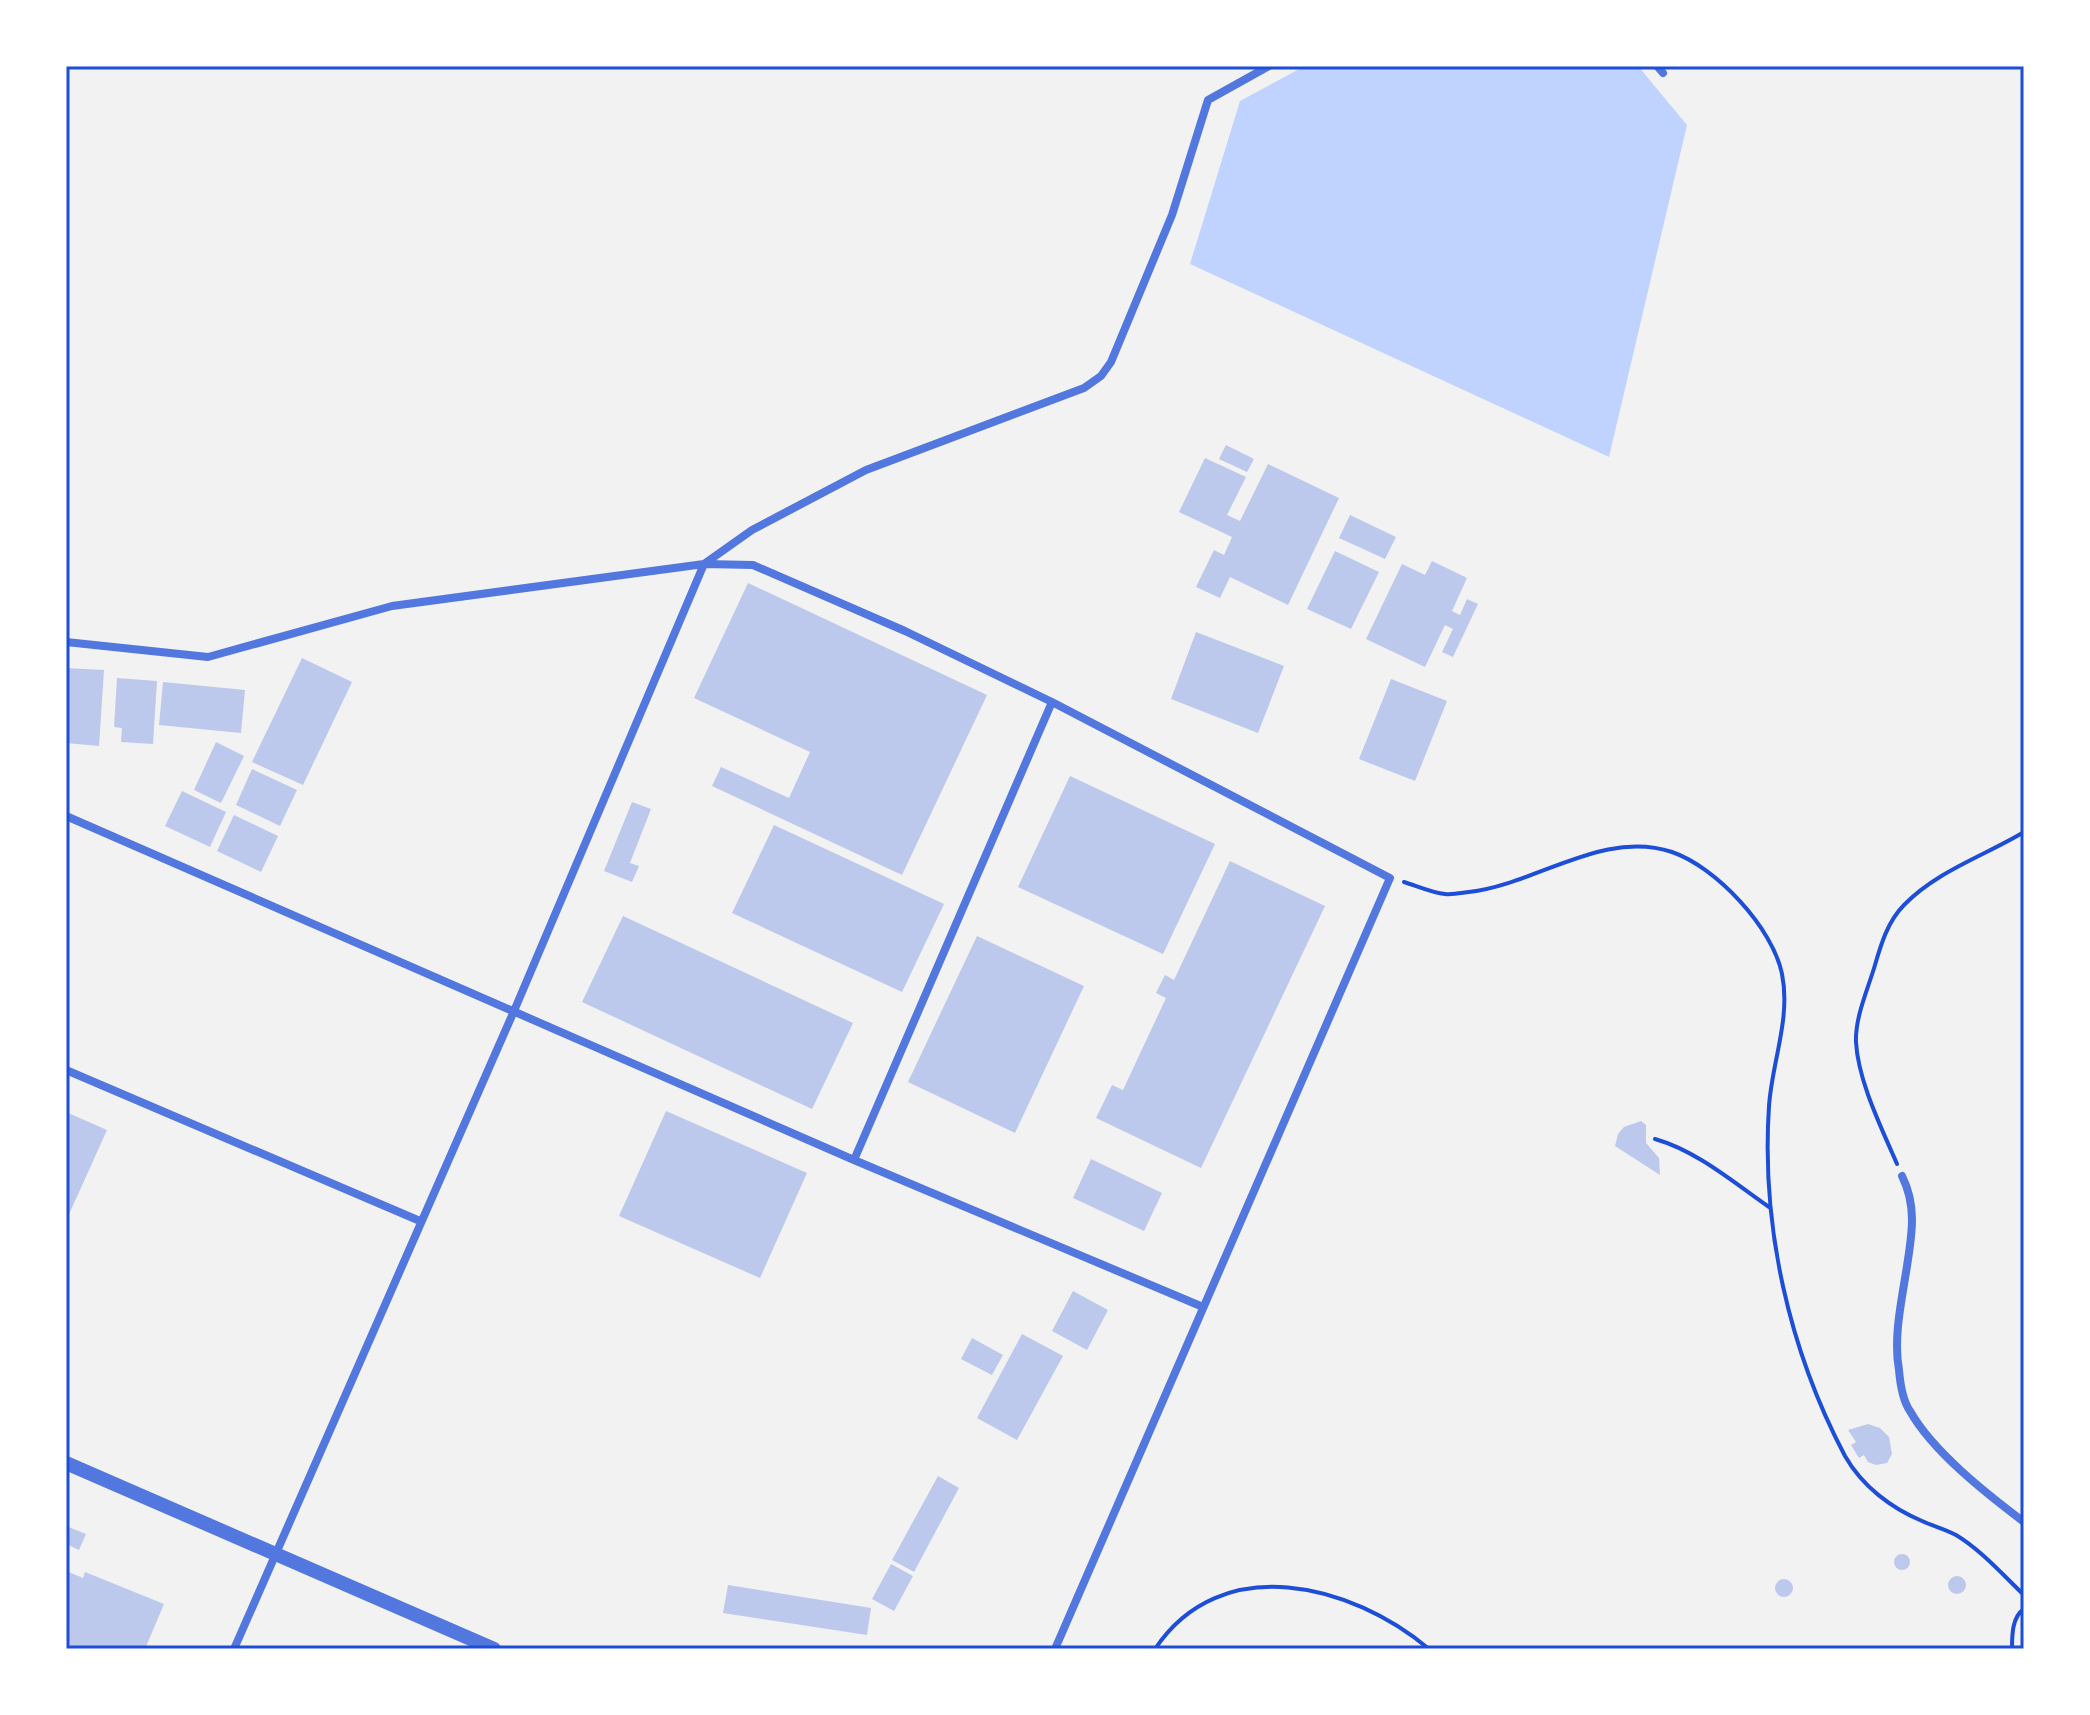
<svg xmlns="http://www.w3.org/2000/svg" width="2090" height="1715" font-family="Commissioner,sans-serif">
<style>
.water{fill:#bfd3fe}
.building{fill:#bdc9ec}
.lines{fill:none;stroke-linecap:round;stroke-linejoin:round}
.path{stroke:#1d4ed8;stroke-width:4}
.minor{stroke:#5277de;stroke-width:8}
.tertiary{stroke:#5277de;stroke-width:14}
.neatline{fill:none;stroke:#1d4ed8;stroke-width:3}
</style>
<rect width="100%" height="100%" fill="#f2f2f2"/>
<path class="water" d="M1305,66H1638L1687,125L1609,457L1190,264L1240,101Z"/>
<path class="building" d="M1226,445L1254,459L1247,472L1219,459Z
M1205,458L1246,477L1227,515L1240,521L1268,464L1339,498L1288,605L1230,577L1220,598L1196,587L1214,550L1224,555L1232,537L1179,512Z
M1350,515L1396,537L1385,559L1339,538Z
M1335,551L1379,572L1351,629L1307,609Z
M1432,561L1467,578L1452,611L1460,615L1467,599L1478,604L1453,657L1442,652L1453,629L1445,625L1425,667L1366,639L1402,564L1425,575Z
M748,583L987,695L902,875L712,786L721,767L789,798L810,752L694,698Z
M1196,632L1284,666L1258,733L1171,699Z
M302,658L352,682L303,785L252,762Z
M66,668L104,670L99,746L66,743Z
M117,678L157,681L153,744L121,742L122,728L114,727Z
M1391,679L1447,701L1415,781L1359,759Z
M163,682L245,690L241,733L159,725Z
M216,742L244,756L221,803L194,790Z
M252,769L297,790L280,826L236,805Z
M1070,776L1215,844L1163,954L1018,887Z
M182,791L226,812L210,847L165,826Z
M632,802L651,809L630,863L639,866L632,882L604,871Z
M234,815L278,836L261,872L217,851Z
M774,825L944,904L902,992L732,913Z
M1230,861L1325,906L1201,1168L1096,1118L1112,1085L1123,1090L1166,998L1156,993L1165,975L1174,980Z
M623,916L853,1023L812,1109L582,1002Z
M977,936L1084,986L1015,1133L908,1082Z
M666,1111L807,1173L760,1278L619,1216Z
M66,1112L107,1130L66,1221Z
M1641,1121L1646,1125V1143L1659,1158L1660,1175L1615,1146L1618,1134L1624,1127Z
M1091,1159L1162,1193L1144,1231L1073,1198Z
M1073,1291L1108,1310L1087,1350L1052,1331Z
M1022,1334L1063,1356L1017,1440L977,1418Z
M972,1338L1003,1355L992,1375L961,1359Z
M1868,1424L1880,1428L1889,1437L1892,1454L1887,1463L1876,1465L1868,1462L1864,1455L1859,1458L1851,1445L1856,1442L1848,1430Z
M938,1476L959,1488L914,1572L892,1560Z
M66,1526L86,1534L79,1550L66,1544Z
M1894 1562a8 8 0 1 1 16 0a8 8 0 1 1-16 0Z
M891,1564L913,1576L894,1611L872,1599Z
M66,1571L83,1578L85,1572L164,1604L145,1649H66Z
M1948 1585a9 9 0 1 1 18 0a9 9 0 1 1-18 0Z
M1775 1588a9 9 0 1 1 18 0a9 9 0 1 1-18 0Z
M728,1585L871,1608L867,1635L723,1613Z"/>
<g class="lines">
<path class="path" d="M1404,882C1417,886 1432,893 1445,894C1452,895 1461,893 1469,892C1537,884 1603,829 1672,852C1716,867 1773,928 1782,974C1791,1018 1772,1062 1769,1106C1761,1226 1789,1350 1845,1456C1862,1486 1891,1508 1922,1521C1933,1526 1945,1529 1956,1535C1981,1550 2003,1575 2024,1595
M1655,1139C1697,1151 1733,1182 1769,1207
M1897,1164C1882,1129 1858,1081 1856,1042C1855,1017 1868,989 1875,965C1881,944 1888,921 1904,905C1937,871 1984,856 2024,832
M1155,1649C1221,1550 1352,1584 1429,1649
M2012,1649C2012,1635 2012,1617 2024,1609"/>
<path class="minor" d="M1657,66L1663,73
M66,642L208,657L392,606L704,564L753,565L905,631L1052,702L1390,878L1055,1649
M66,816L854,1160L1203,1307
M66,1070L420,1221
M854,1160L1052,702
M1902,1176C1917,1206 1912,1234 1907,1266C1902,1299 1893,1337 1899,1370C1900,1382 1903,1401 1910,1411C1933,1452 1987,1494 2024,1522
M234,1649L514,1011L704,564L752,530L866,470L1084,388L1101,376L1111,362L1172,215L1208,100L1269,66"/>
<path class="tertiary" d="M66,1463L494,1649"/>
</g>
<rect width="2090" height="1715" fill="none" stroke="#ffffff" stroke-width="136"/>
<rect x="68" y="68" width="1954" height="1579" class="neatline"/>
</svg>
